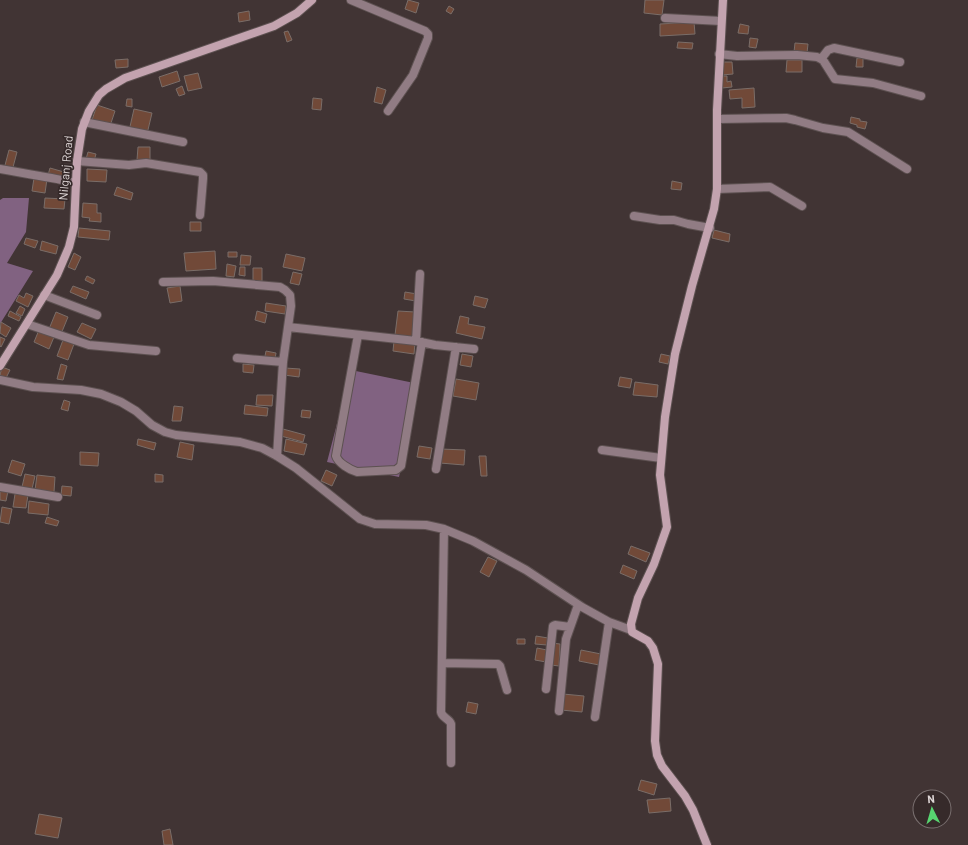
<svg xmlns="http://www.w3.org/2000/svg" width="968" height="845" font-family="Barlow,sans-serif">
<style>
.water{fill:#816281}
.building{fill:#714938;stroke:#7a6d68}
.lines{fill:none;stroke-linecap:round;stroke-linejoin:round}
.street-casing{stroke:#5d5151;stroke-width:10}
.secondary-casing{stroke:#5d5151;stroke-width:10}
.street{stroke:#917c84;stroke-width:8}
.secondary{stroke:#c3a3af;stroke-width:8}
.labels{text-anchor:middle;stroke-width:3.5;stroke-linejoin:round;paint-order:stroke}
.street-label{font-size:12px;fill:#ded6d6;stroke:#362a2a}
</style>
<rect width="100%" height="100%" fill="#413434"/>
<path class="water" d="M3,198H29L26,232L7,263L33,271L0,324V200Z
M351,370L419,384L399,477L327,462Z"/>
<path class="building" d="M408,0L419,3L416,13L405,9Z
M645,0H664L662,15L644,13Z
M449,6L454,9L451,14L446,11Z
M249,11L250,20L239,22L238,13Z
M694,22L695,34L660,36V24Z
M740,24L749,26L748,34L738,33Z
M288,31L292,40L287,42L284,32Z
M750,38L758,39L756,48L749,47Z
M678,42L693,43L692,49L677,48Z
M795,43L808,44L807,53L794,52Z
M857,58H863V67H856Z
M128,59V67L116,68L115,60Z
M787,60H802V72H786Z
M721,62H732L733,74L722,75Z
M177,71L180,81L162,87L159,77Z
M198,73L202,88L188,91L184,76Z
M721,76H727V82L731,81L732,87L722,88Z
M182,86L185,94L179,96L176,89Z
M377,87L386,90L382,104L374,102Z
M754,88L755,107L742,108V98L730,99L729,90Z
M313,98L322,99L321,110L312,109Z
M127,99H132V107L126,106Z
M97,105L115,111L110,126L92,120Z
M134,109L152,113L147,134L129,131Z
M851,117L860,119V121L867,122L865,129L857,127V125L850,123Z
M138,147H150V160H137Z
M9,150L17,152L12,171L4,169Z
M88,152L96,154L94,161L86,159Z
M50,168L64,172L62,178L48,175Z
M87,169L107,170L106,182L87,181Z
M34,178L47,179L45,193L32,191Z
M672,181L682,183L681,190L671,189Z
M117,187L133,193L131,200L114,195Z
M45,198L65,199L64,209L44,208Z
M83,203L97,204V213H101V222L89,221L90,218L82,217Z
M190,222H201V231H190Z
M79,228L110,231L109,240L78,237Z
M714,230L730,234L729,242L712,238Z
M26,238L38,241L35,248L24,244Z
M42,241L58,246L56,254L40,250Z
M215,251L216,269L186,271L184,253Z
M228,252H237V257H228Z
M74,253L81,257L75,270L68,267Z
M286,254L305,258L302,271L283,267Z
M241,255L251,256L250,265H240Z
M227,264L236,266L234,277L226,276Z
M240,267H245V276L239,275Z
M253,268H262V281H253Z
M293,272L302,274L299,285L290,283Z
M87,276L95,280L93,284L85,280Z
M73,286L89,292L86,299L70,292Z
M180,286L182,301L170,303L167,288Z
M405,292L417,294L416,301L404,299Z
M26,293L33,296L28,307L16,301L19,295L24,298Z
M475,296L488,299L485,308L473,305Z
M266,303L286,306L285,314L265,311Z
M20,306L25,309L22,316L16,313Z
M10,311L21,317L19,321L8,316Z
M257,311L267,314L265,323L255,320Z
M398,311L415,312L413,337L395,335Z
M56,312L68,317L61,334L49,329Z
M460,316L469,318L468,324L485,327L482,339L456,333Z
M1,322L11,328L6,337L0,333Z
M82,323L96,329L91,339L77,332Z
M39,330L54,337L49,349L34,342Z
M0,337L5,339L1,347L0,346Z
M63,340L74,344L68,360L57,356Z
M394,341L415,343L414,354L393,351Z
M266,351L276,353L275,359L265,356Z
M462,354L473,356L471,367L460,365Z
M661,354L670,356L668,364L659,362Z
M61,364L67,366L63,380L57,379Z
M243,364L254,365L253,373L243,372Z
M2,367L10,370L6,378L0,375Z
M285,368L300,369L299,377L284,375Z
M620,377L632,379L630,388L618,386Z
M456,379L479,383L476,400L453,396Z
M635,382L658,385L657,397L633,395Z
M257,395H273L272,406L256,405Z
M64,400L70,402L68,411L61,409Z
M245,405L268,408L267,416L244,414Z
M174,406L183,407L181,421H172Z
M302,410L311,411L310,418L301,417Z
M283,429L305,435L303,442L281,436Z
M138,439L156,443L154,450L137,445Z
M286,439L307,444L304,455L284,451Z
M180,442L194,445L192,460L177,457Z
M419,446L432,448L430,459L417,457Z
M441,449L465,450L464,465L440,463Z
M80,452L99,453L98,466L80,465Z
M479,456H486L487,476H481Z
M12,460L25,464L21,476L8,472Z
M326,470L337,475L332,486L321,481Z
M25,474L35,476L32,489L22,487Z
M155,474L163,475V482H155Z
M37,475L55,477L54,492L35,490Z
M62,486L72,487L71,496L61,495Z
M0,489L8,491L6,501L0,500Z
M15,494L28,495L26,508L13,507Z
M29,501L49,504L48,515L28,513Z
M2,507L12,509L9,524L0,522Z
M47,517L59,521L57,526L45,523Z
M631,546L650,553L646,562L628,554Z
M488,557L497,561L489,577L480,572Z
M623,565L637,571L634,579L620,573Z
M536,636L548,638L547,645L535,644Z
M517,639H525V644H517Z
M552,643L560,644L559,666L551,665Z
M537,648L547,650L546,662L535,660Z
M581,650L601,654L599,665L579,661Z
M563,694L584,696L582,712L561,710Z
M468,702L478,704L476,714L466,712Z
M641,780L657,784L654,795L638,790Z
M670,798L671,811L649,813L647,800Z
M39,814L62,818L58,838L35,834Z
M170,829L173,845H164L162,831Z"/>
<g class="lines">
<defs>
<path id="street" d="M351,0L425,31L428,34V38L413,75L388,111
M665,18L721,21
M719,54L737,56L797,55L817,57L823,60L835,79L873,83L921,96
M821,59L828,50L834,48L900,62
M717,119L786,118L795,120L823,128L848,132L907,169
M84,122L183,142
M77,161L129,165L146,163L200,172L203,175V179L200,215
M0,169C25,174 51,177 76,183
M717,189L770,187L802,206
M634,216L660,220H674L688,224L710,228
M163,282L213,281L280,287L285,290L290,295L291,306L283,362L277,456
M44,295L97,315
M27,324L89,345L156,351
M288,327L416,341L435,345L474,349
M358,335L336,456C338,463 350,470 357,472L396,470L401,466L422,342
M416,341L420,274
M237,358L283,362
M0,380L33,387L81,390L101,394L121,402L136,411L152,425L165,432L176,435L240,442L262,448L277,456L296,468L360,519L375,524L426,525L444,529L473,541L526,570L582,607L609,622L631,630
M602,450L661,458
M436,469L456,347
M0,487L58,497
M444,529L441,712C442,718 449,718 451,724V763
M442,663L498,664L500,666L507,690
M546,689L553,626L555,625L570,627
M559,711L566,639L578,605
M595,717L609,622"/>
<path id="secondary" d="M0,366L57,275L69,247L74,227L77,161L82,129L89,111L99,95L106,89L125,78L274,26L297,13L312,0
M707,845L693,810L685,796L662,766L657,755L655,741L658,664L653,648L648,641L632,632L631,624L638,598L654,564L667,527L660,475L665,417L675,354L692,286L714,209L717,189V110L723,0"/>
</defs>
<use href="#street" class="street-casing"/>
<use href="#secondary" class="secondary-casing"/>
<use href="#street" class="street"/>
<use href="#secondary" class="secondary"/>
</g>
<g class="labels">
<g class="street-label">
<text transform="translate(66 168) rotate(-85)" y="4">Nilganj Road</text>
</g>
</g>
<g transform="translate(932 809) rotate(355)"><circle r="19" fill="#362a2a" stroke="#796f6f"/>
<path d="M0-3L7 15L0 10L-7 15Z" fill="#57d570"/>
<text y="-6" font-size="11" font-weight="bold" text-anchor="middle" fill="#ded6d6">N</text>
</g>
</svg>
